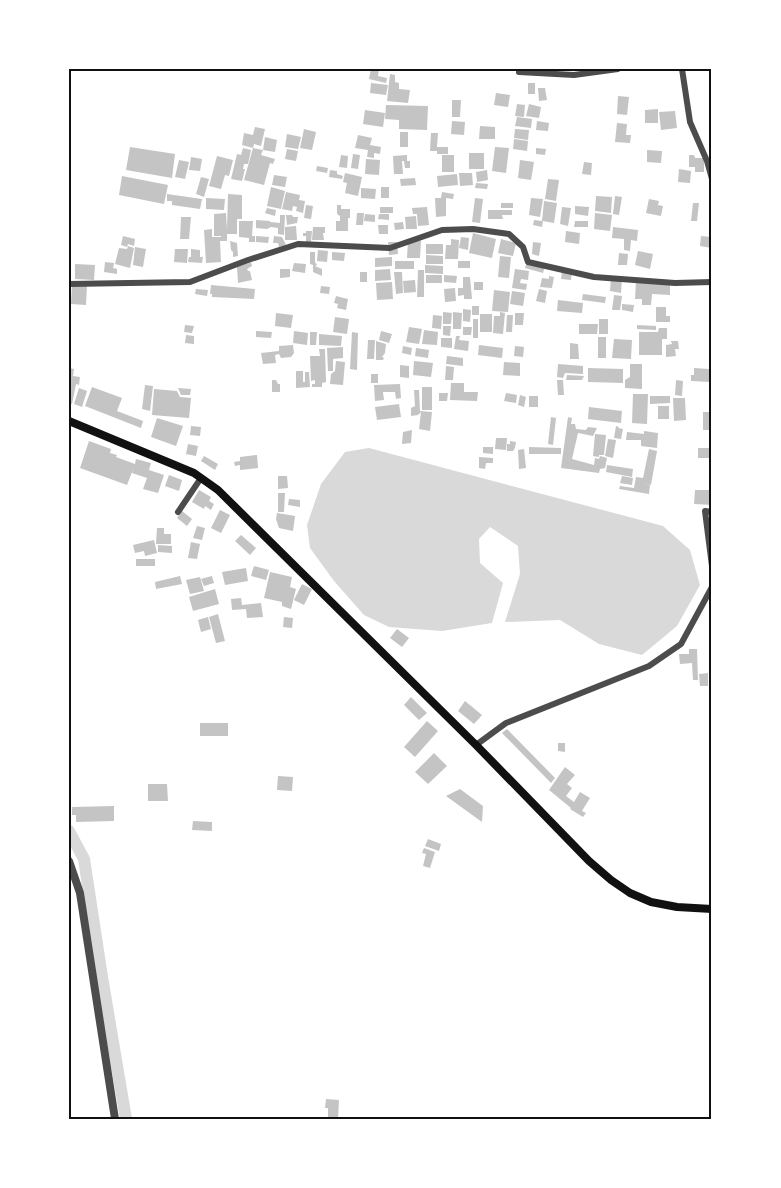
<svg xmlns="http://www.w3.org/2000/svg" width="781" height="1188" font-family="'Roboto Condensed',sans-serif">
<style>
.water{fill:#d9d9d9}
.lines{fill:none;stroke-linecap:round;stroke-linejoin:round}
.canal{stroke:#d9d9d9;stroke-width:12}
.building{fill:#c4c4c4}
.minor{stroke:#4c4c4c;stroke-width:6}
.tertiary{stroke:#4c4c4c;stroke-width:8}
.secondary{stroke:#111;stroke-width:8}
.neatline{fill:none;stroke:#111;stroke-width:2}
</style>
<rect width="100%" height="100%" fill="#fff"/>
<path class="water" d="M369,448L663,526L690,550L700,585L677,626L642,655L599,644L560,620L505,622L520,574L518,546L490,527L479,539L480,563L503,583L492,623L442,631L389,627L364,615L334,581L310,548L307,525L321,484L345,452Z"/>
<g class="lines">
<path class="canal" d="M69,831L84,859L102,977L126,1119"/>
</g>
<path class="building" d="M371,69H379L378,76L387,78L386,83L369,79Z
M390,74L395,75V82L399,83V89L410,90L408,103L387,101Z
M371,83L388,85L386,95L370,93Z
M528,83H535V94H528Z
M538,88H545L547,100L539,101Z
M496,93L510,95L508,107L494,105Z
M618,96L629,97L627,115L617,114Z
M452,100H461L460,117H452Z
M517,104L525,105L524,117L515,116Z
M529,104L541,107L539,118L526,116Z
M386,105L428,106L427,130L399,129V120L385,119Z
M658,109V123H645V110Z
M365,110L385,113L383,127L363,124Z
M675,111L677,128L661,130L659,112Z
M517,117L532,119L531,128L515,126Z
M452,121L465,122L464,135L451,134Z
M537,121L549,123L548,131L536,130Z
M617,123L627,124L626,135H631L630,143L615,142Z
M480,126L495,127V139H479Z
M255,127L265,129L261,146L254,144L253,148L242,145L244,133L253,135Z
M304,129L316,132L312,150L300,148Z
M515,129L529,130L528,140L514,138Z
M400,132H408V147H400Z
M431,133H438L437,147H448V154H437V151H430Z
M287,134L301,137L298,149L285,147Z
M358,135L372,138L370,145L381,147L380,154L374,153V158L367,157L368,150L355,148Z
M265,137L277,140L275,152L263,150Z
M514,139L528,141L527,151L513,149Z
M130,147L175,154L172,178L126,170Z
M495,147L509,148L506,173L492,171Z
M243,148L251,150L248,164H244L243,169H245L242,181L231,179L237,154L241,155Z
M253,148L263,150L261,155L275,159L273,164L270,163L264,185L244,180Z
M536,148L546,149L545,155L536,154Z
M287,149L298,151L296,161L285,159Z
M647,150L662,151L661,163L647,162Z
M469,153H484V169H469Z
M353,154L360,155L358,169L351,168Z
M341,155L348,156L347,168L339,167Z
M407,155V161H410V168H405L404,161H402L403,174H394L393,156Z
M442,155H454V172H442Z
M689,155H694L695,158H704V172H695V167H689Z
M217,156L233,160L229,176L225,175L221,189L209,186Z
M191,157L202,159L200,171L189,170Z
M366,159L380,160L379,175L365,174Z
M179,160L189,162L185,179L175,177Z
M520,160L534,162L531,180L518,178Z
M584,162L592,163L591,175L582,174Z
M317,166L328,168L327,173L316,171Z
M679,169L691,171L690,183L678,182Z
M330,170L337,171V174L343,176L342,179L329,177Z
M487,170L488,180L477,182L476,172Z
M345,173L362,177L358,196L345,193L347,183L343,182Z
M459,173H472L473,185L460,186Z
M457,174L458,185L438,187L437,176Z
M274,175L287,177L285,187L272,185Z
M122,176L168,185L164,204L119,195Z
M201,177L209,179L204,197L196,194Z
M415,178L416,185L401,186L400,179Z
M548,179L559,180L556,201L545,199Z
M476,183L488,184L487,189L475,188Z
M271,187L285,191L281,209L267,206Z
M381,187H389V198H381Z
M361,188L376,189L375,199L361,198Z
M286,192L300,195L299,200L305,201L303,213L296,211L297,207L293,206L292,211L282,209Z
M442,192L454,194L453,199L446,198V216L436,217L435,198H441Z
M167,194L202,199L200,209L172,205V201H167Z
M228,194L242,195V219H237V234H227V241H220L221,262L206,263L204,230L212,229V237H221V236H214V214L226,213L227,230Z
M596,196L612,197L611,213L595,211Z
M615,196L622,197L619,215L613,214Z
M206,198L225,199L224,210L206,209Z
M475,198L483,199L480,223L472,222Z
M531,198L543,199L540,217L529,215Z
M649,199L659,201L658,205L663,206L661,216L646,213Z
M544,201L557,203L554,223L543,221L542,227L533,225L534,220L542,221Z
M501,203H513V208H501Z
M693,203H699L697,221H691Z
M306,205L313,206L311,219L304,218Z
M337,205H341V209H350V218H348V231H336V221H340V216L337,214Z
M575,206L589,207L588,216L575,214Z
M380,207H393V213H380Z
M427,207L429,225L418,226L417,214H413L412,208Z
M562,207L571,208L568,226L560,224Z
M267,208L276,210L275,216L265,213Z
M488,210H512V215H502L503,219H488Z
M357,213H364L363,225H356Z
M595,213L612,215L610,231L594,229Z
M365,214L375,215V222L364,221Z
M379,214H389V220L378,219Z
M280,215H285L284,235L278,234V228L271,227L267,229L256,228V220L270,221V222L280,223Z
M286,215H292L293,217H298L297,223L287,225Z
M416,216L417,229H406L405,217Z
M181,217H191L189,239H180Z
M239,221H253L252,236H255V242H249V238L239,237Z
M575,221H588V227H574Z
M403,222L404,229L395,230L394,223Z
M378,225H388V234H379Z
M296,226L297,240H285V227Z
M313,227H325V233H323L324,240H312Z
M613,227L638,230L637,241L631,240L630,251L624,250V239L612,238Z
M306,231H312L311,242H306V236H303V233H306Z
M566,231L580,233L579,244L565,242Z
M473,233L496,239L492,258L469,253Z
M123,236L135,239L134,246L128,244L127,247L121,245Z
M256,236L269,237L268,243L256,242Z
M274,236L282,237L286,245L279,247L278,243H273Z
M701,236L711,237L712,248L700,246Z
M461,237L469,238L468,250L459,248Z
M451,239L459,240L458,259H445L446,245H451Z
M501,239L516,243L513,256L498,253Z
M230,241L237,243L238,256L233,257V252L231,250Z
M408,241H421L420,258H407Z
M388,242H397L398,254L389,255Z
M533,242L541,243L539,256L532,254Z
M426,244H443V254H426Z
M128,246L134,248L130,268L115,264L119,248L127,249Z
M135,247L146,249L143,267L133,265Z
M175,249H188L187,263L174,262Z
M191,249L200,250V257H203L202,263L188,262L189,257H191Z
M318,250L328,251L327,262L317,261Z
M638,251L653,254L650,269L635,265Z
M310,252H315V262L317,265L315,266L322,269V276L313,272V265L310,264Z
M332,252L345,253L344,261L332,260Z
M619,253L628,254L627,265H618Z
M426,255L443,256V264H426Z
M500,256L511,257L509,278L498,277Z
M392,257V266L375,267V258Z
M395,261H414V269H395Z
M458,261H470V268H458Z
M527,261L545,266L543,273L525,268Z
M105,262L114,263L113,268L117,269V274L104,272Z
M251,262L252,266L247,269L248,271H250L252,280L238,283L237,267Z
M294,263L306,264L305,273L292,271Z
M75,264L95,265L94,280L75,279Z
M425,265L443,266V274L425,273Z
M280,269H290V277L280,278Z
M390,269L391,280L375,281V270Z
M515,269L529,271L528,280L521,279L520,283L527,284L526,290L512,288Z
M418,270H424V297H417Z
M562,271L572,272L571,280L561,279Z
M360,272H367V282H360Z
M394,272H402L403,293L396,294Z
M426,275H442V283H426Z
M444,275L457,276L456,283L444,282Z
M549,276L554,277L552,288L540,287L542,278L549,279Z
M463,277H470L472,299H464V295L458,296V288H463Z
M611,277L622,278L621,293L610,291Z
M415,280L416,292L404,293L403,281Z
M636,280L670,282V295L652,294L651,305H642V299H635Z
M392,282L393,299L377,300L376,283Z
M474,282H483V290H474Z
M72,284L87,285L86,305L71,304Z
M211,285L255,289L254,299L212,297V294H210Z
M321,286L330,287L329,294L320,293Z
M455,288L456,301L445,302L444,289Z
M196,289L208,290L207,296L195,294Z
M539,289L547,291L545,303L536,301Z
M494,290L510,292L508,312L492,311Z
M512,291L525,293L523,306L510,304Z
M583,294L606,297L605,303L582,300Z
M614,295L622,296L620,310H612Z
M336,296L348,299L346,310L337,308L338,304L334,303Z
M558,300L583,303L582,313L557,311Z
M622,304L634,305L633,312L622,310Z
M472,306H479V315H472Z
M656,307H666V316H670V322H656Z
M463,309L471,310L470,322L463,321Z
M443,312L452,313L451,324H443Z
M453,312L462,313L461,329H453Z
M500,312L505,313L503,334L493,333L494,316H500Z
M276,313L293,315L291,328L275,326Z
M515,313H524L523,325H515Z
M480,314H492V332H480Z
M433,315L442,316L441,329L432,328Z
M507,315H513L512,332H506Z
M335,317L349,319L347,334L333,332Z
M473,319H478V338H473Z
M599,319H608V334H599Z
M579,324H598L597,334H579Z
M185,325L194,326L192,333L184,332Z
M637,325L656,326V330L637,329Z
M443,326H451L450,336L443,335Z
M409,327L422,329L419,344L406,342Z
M463,327H472L471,335H463Z
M659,328H667V339H662V355H639V332H658Z
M424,330L438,332L437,345L422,344Z
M256,331L272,332L271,338L256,337Z
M294,331L308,333L307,345L293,343Z
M381,331L392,334L389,343L379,340Z
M310,332H317L316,345H310Z
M352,332L358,333L357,370L350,369Z
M319,334L342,336L341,346L319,345Z
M186,335L194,336V344L185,343Z
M456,336H460L459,340L469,341L468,351L454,349Z
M598,337H606V358H598Z
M441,338H452V348L441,347Z
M614,339L632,340L631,359L612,358Z
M368,340H375L374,359H367Z
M376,341L386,344L385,353L382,357L384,358L383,360H376Z
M671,341H678L679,349H675L676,356L666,357V345L672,344Z
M570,343L578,344L579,359H570Z
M293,345L294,353L291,357L281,358L279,354L275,355L276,363L263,364L261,353L279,351V346Z
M479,345L503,348L502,358L478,355Z
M403,346L412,348L411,355L402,353Z
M515,346L524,347L523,357L514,356Z
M343,347V358L333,359V371H328L327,348Z
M416,348L429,350L428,358L415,356Z
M319,349H325L326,382L322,383V387H312V384H315V380L311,381L310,356H320Z
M447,356L463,358V366L446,364Z
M336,361L345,362L343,385L330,384L331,374L335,371Z
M414,361L433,363L431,377L413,375Z
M504,362L520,363V376L503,375Z
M558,364L583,366V374L565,373L563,378L557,377Z
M630,364H642V389L625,388V380L630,377Z
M400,365L409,366V378L400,377Z
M446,366L454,367L453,380H445Z
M69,368L74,369L73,376L80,377L79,385L76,384L72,404L69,403Z
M588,368L623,369V383L588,382Z
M694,368L709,369V382L691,381V375H694Z
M296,371H303V382H305V372H309L310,387L296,388Z
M371,374H378V383H371Z
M567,375L584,376L582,380H566Z
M272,380H276L278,384H280V392H272Z
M557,380H563L564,395H558Z
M676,380L683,381L682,396L675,395Z
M451,383H464V392H478L477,401L450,400Z
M400,384L401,398L396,399L395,392H383L384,400L375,401L374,385Z
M145,385L153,386L150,411L142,409Z
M92,387L122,398L117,411L143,421L141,428L85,406Z
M422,387H432V410H422Z
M79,388L87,391L82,407L74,404Z
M178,388L191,389L190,395H181Z
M154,389L177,391L180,397L191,398L189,418L152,415Z
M414,390H419L420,411L432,412L430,431L419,429L421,412L418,415L411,416V408L415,406Z
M439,393H448L447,401H439Z
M506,393L517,395L516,403L504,401Z
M633,394H648L647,424L632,423Z
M520,395L526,397L524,407L518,405Z
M529,396H538V407H529Z
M650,396H670V403L650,404Z
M673,398H685L686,420L674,421Z
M399,404L401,417L377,420L375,407Z
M658,406H669V419H658Z
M589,407L622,411L621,423L588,419Z
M703,412H712V430H703Z
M551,417L556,418L553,445L548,444Z
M568,417L572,418L571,424H575L576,429L586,430L588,427L597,428L593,436L578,433L572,459L594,465L595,458L599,459L600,456L607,458L605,468L600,469L599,473L561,468Z
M157,418L183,426L176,446L151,437Z
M191,426L201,427L200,436L190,435Z
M616,426L619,427L618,428L623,429L621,439L614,438Z
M412,430L411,443L402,444L403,432Z
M644,431L658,433L657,448L641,446V440H626L627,432L644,434Z
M595,434L606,435L604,455H599V457L593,456Z
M496,438H507L506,450L495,449Z
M608,439L616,440L613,458L605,456Z
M89,441L111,449L110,453L117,455L116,457L135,464L136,459L151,463L149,470L164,475L158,493L143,489L147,478L132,473L134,467L127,485L80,468Z
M510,441L516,442L515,448L513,451H507V444H510Z
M188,444L198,446L196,456L186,454Z
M483,447H493V454L483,453Z
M529,447L561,448V454H529Z
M698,448H712V458H698Z
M524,449L526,468L519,469L518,450Z
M649,449L657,451L651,485L642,483L650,485L649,494L619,489L620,486L634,488L636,477L643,478Z
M257,455L258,468L240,470V465L235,466L234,462L240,461V457Z
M204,456L218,464L215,470L201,461Z
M479,457L493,458V463H486L485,469L479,468Z
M607,465L633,469L632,477L606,472Z
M169,475L182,480L179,491L165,486Z
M278,476H287L288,488L278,489Z
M622,476L633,478L632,485L620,483Z
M199,490L211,497L209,501L214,504L211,510L205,506L204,509L192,502Z
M695,490H712V505L694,504Z
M278,493H285L284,512H278Z
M289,499L300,500V507L288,505Z
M220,510L230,515L221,533L211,528Z
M182,511L192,519L187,526L177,518Z
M277,513L295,516L293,531L279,528L276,519Z
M197,526L205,528L202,540L193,538Z
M157,528H164V534H171V544H156Z
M241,535L256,548L250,555L235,541Z
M154,540L157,553L145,556L144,551L135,553L133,545Z
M191,542L200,544L197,559L188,558Z
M158,545L172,546V553L158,552Z
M136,559H155V566H136Z
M254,566L269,570L266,580L251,576Z
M246,568L248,581L225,585L222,572Z
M270,572L292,577L290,587L296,589L291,609L282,606V602L264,598Z
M180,576L182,584L156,589L155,582Z
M212,576L214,583L204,586L201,579Z
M200,577L204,591L190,594L186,580Z
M302,584L312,589L304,605L294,600Z
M215,589L219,604L193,611L189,597Z
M241,598L242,605L261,603L263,617L247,618L246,609L232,610L231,599Z
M218,614L225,641L216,643L209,617Z
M208,617L211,629L201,632L198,620Z
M284,617L293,618L292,628L283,627Z
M397,629L409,638L402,647L390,638Z
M689,649H697L698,680H693L692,663L680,664L679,654H689Z
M708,673V686H700L699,674Z
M411,697L427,713L419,720L404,705Z
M465,701L482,715L474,724L458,711Z
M427,721L438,731L415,757L404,747Z
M200,723H228V736H200Z
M507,729L555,778L551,783L502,733Z
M558,743H565V752L558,751Z
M434,753L447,766L428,784L415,772Z
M565,767L575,775L567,784L572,788L566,796L574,802L580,792L590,798L582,811L586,813L583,817L570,809L571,808L549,790Z
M278,776L293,777L292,791L277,790Z
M148,784H167L168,801H148Z
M460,789L483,806L482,822L446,796Z
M114,806V821L76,822V815H72V807Z
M193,821L212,822V831L192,830Z
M428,839L441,844L439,851L425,846Z
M424,848L435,852L430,868L423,866L426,854L422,853Z
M326,1099L339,1100L338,1119H328V1108H325Z"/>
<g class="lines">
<path class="minor" d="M682,69L690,122L707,161L712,179
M519,72L574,75L618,69
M69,284L190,282L248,260L298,244L390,248L442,230L473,229L509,234L523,247L528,262L594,277L675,283L712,282
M178,512L201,478
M712,512L705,511L712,566
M476,745L506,723L649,666L681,644L712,587"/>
<path class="tertiary" d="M69,861L80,893L115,1119"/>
<path class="secondary" d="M69,421L194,473L218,490L476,745L589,861L611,880L630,893L651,902L677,907L712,909"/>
</g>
<rect width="781" height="1188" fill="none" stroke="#ffffff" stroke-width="141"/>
<rect x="70" y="70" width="640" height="1048" class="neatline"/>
</svg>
